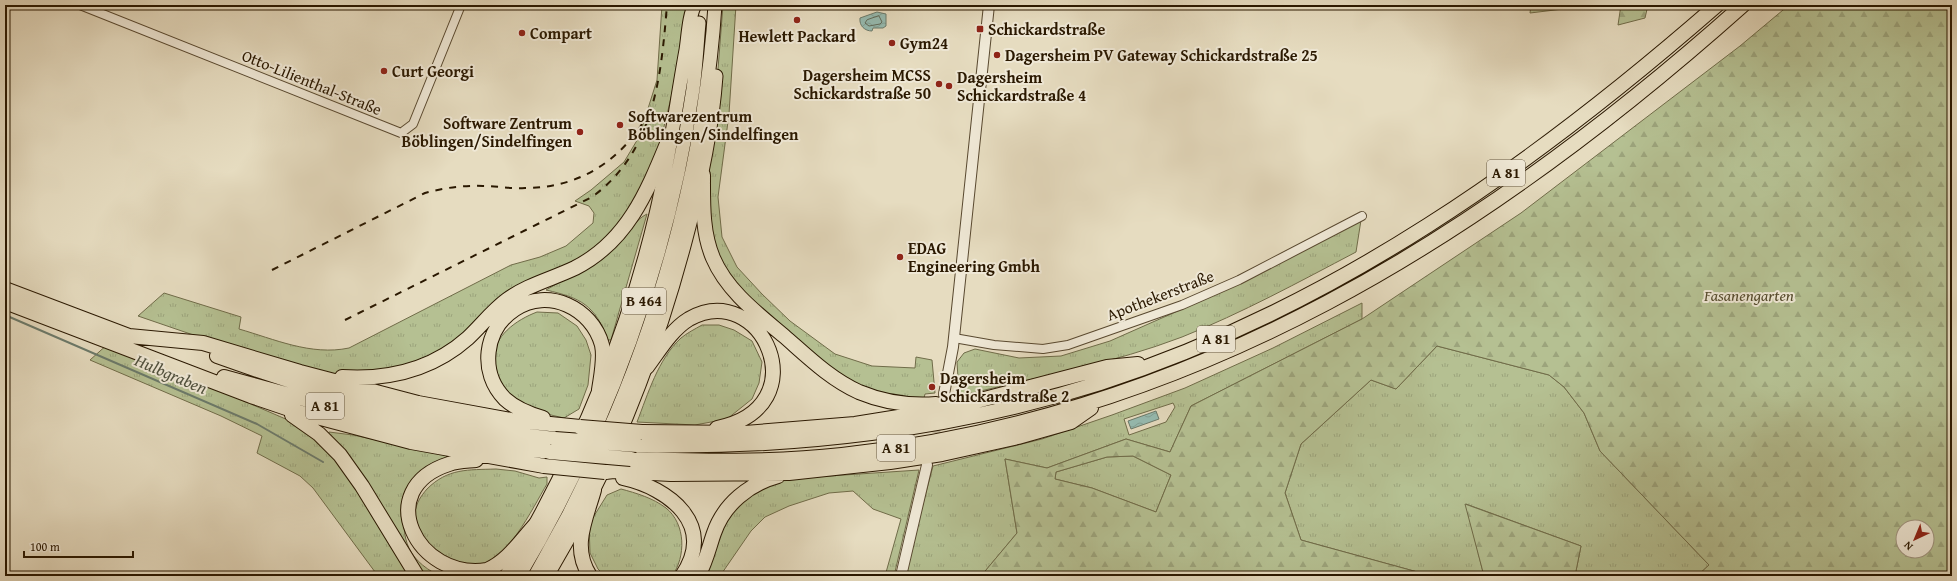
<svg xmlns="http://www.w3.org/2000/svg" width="1957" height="581" font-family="'Gentium Book Plus',serif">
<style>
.grass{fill:url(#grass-tufts);stroke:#706c49;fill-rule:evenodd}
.forest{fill:url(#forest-firs);stroke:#706c49;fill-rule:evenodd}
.water{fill:url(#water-waves);stroke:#6b7a6b}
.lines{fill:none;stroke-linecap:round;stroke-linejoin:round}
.shore{stroke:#606a59;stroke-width:1}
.stream{stroke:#6b7a6b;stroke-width:2}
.tertiary-tunnel{stroke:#c0b59a;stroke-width:10;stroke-dasharray:10 5;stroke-linecap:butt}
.minor-casing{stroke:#594930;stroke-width:10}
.tertiary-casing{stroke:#594930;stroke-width:12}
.trunk-casing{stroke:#2a1800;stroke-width:15}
.motorway-casing{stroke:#2a1800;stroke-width:16}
.minor{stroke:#efe8d6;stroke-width:8}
.tertiary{stroke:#efe8d6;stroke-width:10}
.trunk{stroke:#e6dcc0;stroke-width:13}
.motorway{stroke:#e6dcc0;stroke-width:14}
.rail{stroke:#2a1800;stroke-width:2;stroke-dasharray:7 7;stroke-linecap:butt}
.motorway-bridge-casing{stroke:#2a1800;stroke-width:16;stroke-linecap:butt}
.motorway-bridge{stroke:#e6dcc0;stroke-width:14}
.poi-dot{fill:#8f2418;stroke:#efe8d6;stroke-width:1.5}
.labels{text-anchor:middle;stroke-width:4;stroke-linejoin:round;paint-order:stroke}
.shield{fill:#efe8d6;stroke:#655640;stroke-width:1}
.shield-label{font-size:15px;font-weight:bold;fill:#2a1800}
.poi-label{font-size:16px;font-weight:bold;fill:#2a1800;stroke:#efe8d6;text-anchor:start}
.street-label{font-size:16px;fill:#2a1800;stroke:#efe8d6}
.park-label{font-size:16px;font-style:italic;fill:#544a2c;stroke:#efe8d6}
.water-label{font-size:17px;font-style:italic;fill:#50513e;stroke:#efe8d6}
</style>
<defs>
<pattern id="grass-tufts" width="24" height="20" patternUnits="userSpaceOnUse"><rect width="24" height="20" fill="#b5c092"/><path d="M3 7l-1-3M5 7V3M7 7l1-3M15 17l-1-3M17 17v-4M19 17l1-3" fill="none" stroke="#9ca47c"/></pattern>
<pattern id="forest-firs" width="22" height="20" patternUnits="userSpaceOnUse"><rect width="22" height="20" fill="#b5c092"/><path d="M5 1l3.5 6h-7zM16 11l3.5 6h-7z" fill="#9ca47c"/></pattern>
<pattern id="water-waves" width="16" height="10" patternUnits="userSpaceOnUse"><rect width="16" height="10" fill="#96bcb2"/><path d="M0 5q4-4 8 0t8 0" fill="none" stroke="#81a197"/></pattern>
</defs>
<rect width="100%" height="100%" fill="#e6dcc0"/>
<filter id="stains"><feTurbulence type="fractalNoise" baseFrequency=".005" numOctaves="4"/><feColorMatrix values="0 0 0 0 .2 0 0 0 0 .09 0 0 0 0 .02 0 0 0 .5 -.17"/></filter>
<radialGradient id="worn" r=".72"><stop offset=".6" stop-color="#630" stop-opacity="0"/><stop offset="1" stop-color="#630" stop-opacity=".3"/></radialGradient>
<path class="grass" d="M662,5H688L671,98L659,147L638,200L602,244L425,361L358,375L325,373L208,340L138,316L164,293L241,317L239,329C274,339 311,356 349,348L511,265L540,257L566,246L593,223L594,213L589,206L575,201L591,190L624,162L639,137L657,80Z
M723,5H736L729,114L718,197L722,237L737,267L762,294L790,321L835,354L872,366L915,368L916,357L932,360L935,393L925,394L924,398L905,402L836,376L748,301L716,258L705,203L713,133Z
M647,214L611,340H608C595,305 581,298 546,290C573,275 599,257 623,237C632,230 636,219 647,214Z
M1361,220L1356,252C1299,282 1242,313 1182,337C1114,363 1043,376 972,393L959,394L957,362L964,353L975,349L1019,358L1061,356L1110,341L1207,298Z
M1362,303V319L1191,406L1170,452L1126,439L1047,468L1005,459L1017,533L981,576H904L933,466L1042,439L1112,415L1185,388L1273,348ZM1173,403L1175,407L1166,422L1129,435L1124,419Z
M537,312L558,313L577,326L586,340L591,355L588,385L579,409L564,418C551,415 536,412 523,405C511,399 503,388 498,376C497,372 493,366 493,361C493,336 516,320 537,312Z
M702,325H719L734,330L752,341L762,362L759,383L752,399L727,419L695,425L637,422C648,394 658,359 681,338C687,333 695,329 702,325Z
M109,343L288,420L309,433L342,467L412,576H378L313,488L300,476L257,453L262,436L221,416L90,360Z
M1437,346L1549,375L1564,387L1584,413L1600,451L1709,565L1697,576H1575L1581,546L1466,504L1484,576H1432L1301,540L1285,493L1301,444L1371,380L1396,389Z
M329,432L353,435L460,458L407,496C400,533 403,558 440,576H420L328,436Z
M1133,456L1171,475L1156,512L1092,488L1055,479L1056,472L1107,457Z
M496,469L515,471L539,478L547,477V484C533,507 505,567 473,568C464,569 436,558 426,554C423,544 414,523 415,513C416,503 421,496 427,489C448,468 468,470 496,469Z
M919,470L894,576H885L901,519L873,509L853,491L829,493L789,506L765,517L751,531L720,576H703L715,540L739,501L780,480L799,478Z
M621,489C636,493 653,498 666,508C686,524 686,557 672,576H605L598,569L590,553L589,524L607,495Z"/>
<path class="forest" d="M1531,5H1596L1530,13Z
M1621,5H1648L1645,18L1618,25Z
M1789,5H1952V576H1697L1709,565L1600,451L1584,413L1564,387L1549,375L1437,346L1396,389L1371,380L1301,444L1285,493L1301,540L1432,576H981L1017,533L1005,459L1047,468L1126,439L1170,452L1191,406L1362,319L1521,213L1740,46ZM1133,456L1171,475L1156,512L1092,488L1055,479L1056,472L1107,457ZM1903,527H1927V551H1903Z
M1465,504L1581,546L1575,576H1484Z"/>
<path class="water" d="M877,12L886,14V26L883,28H873L872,31C865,31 859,26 860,18Z
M1156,411L1159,419L1131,429L1128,421Z"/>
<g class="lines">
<path class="shore" d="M879,16L882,22L880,24L869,26L865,23L867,20Z"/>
<path class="stream" d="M5,315L257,424L323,462"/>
<path class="tertiary-tunnel" d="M928,462L944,394"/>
<defs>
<path id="minor" d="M80,5L401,133L413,124L461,5
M954,338L994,345L1043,349L1068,345L1182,305L1239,280L1362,216"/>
<path id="tertiary" d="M944,394L953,347L989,5
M901,576L927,465"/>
<path id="trunk" d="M606,437C665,305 706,149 715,5
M506,576C573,463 626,342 656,214C669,160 676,105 686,50C688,38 689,14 695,5
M519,576C608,427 668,261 693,89C696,67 697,45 699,23
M535,576L568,516L594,463
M547,576C609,472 654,359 685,242C700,187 712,133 716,76"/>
<path id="motorway" d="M703,175C703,203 702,232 713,258C727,291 758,314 784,336C807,356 830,379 859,392C883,402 910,406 936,404
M5,289L129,336L203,343L300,372L418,403L511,420L580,427
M5,302L251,396L298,412L411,442L544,466
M217,356C326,395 439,427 555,439
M647,367C659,351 671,330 689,319C761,278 821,407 717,428
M224,377L406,427L483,443L550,452
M342,377C388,380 432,370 468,338C481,326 492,311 507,300C527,285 552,279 575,268C630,240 649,187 671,134
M292,415L319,434L340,455L362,486L417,576
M543,418C529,414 516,409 505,399C479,373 484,329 515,309C548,287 592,308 602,345C605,359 601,376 599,390
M642,432L745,433L855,424L942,410L1107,367L1138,364
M637,445C792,449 952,430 1100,383C1333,308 1535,164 1717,5
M631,459C701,461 771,463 842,455C1194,417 1483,237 1743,5
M476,460C467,461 458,461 449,464C371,489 417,581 487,570C508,561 521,540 536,524
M605,472L614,471L671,474L789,473L890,462L942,454L1018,437L1071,422L1091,408
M623,478C669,488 717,525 682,576
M590,576C571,547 586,519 594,490
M698,576C706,562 709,547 714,533C724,504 749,484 778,476"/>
</defs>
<use href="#minor" class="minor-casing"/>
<use href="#tertiary" class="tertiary-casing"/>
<use href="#trunk" class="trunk-casing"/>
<use href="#motorway" class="motorway-casing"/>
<use href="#minor" class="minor"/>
<use href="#tertiary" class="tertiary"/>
<use href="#trunk" class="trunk"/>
<use href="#motorway" class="motorway"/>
<path class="rail" d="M272,270L425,193C444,188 463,185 483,186C497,186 511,189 525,188C575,188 615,165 642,124
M345,320L592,197C655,151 661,76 667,5"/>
<defs>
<path id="motorway-bridge" d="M580,427L642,432
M555,439L637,445
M550,452L631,459
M544,466L605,472"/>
</defs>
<use href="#motorway-bridge" class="motorway-bridge-casing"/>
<use href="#motorway-bridge" class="motorway-bridge"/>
</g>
<g class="poi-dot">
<circle cx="797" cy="20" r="4"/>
<rect x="976" y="25" width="8" height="8" rx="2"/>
<circle cx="522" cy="33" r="4"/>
<circle cx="892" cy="43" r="4"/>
<circle cx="997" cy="55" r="4"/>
<circle cx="384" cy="71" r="4"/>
<circle cx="939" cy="84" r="4"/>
<circle cx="949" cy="86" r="4"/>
<circle cx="620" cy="125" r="4"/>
<circle cx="580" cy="132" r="4"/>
<circle cx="900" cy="257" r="4"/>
<circle cx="932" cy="387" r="4"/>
</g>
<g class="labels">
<g class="shield">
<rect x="1487" y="160" width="38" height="26" rx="3"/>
<rect x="622" y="288" width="44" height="26" rx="3"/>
<rect x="1197" y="326" width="38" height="26" rx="3"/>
<rect x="306" y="393" width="38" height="26" rx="3"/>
<rect x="877" y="435" width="38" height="26" rx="3"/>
</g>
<g class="shield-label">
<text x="1506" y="178">A 81</text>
<text x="644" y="306">B 464</text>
<text x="1216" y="344">A 81</text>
<text x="325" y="411">A 81</text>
<text x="896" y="453">A 81</text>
</g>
<g class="poi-label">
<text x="988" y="35">Schickardstraße</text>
<text x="530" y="39">Compart</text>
<text x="797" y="42" text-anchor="middle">Hewlett Packard</text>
<text x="900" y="49">Gym24</text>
<text x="1005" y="61">Dagersheim PV Gateway Schickardstraße 25</text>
<text x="392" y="77">Curt Georgi</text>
<text x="931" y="81" text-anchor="end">Dagersheim MCSS<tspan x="931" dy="18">Schickardstraße 50</tspan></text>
<text x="957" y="83">Dagersheim<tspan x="957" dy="18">Schickardstraße 4</tspan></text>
<text x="628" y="122">Softwarezentrum<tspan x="628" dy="18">Böblingen/Sindelfingen</tspan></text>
<text x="572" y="129" text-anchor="end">Software Zentrum<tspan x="572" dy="18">Böblingen/Sindelfingen</tspan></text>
<text x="908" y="254">EDAG<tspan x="908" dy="18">Engineering Gmbh</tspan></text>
<text x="940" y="384">Dagersheim<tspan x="940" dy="18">Schickardstraße 2</tspan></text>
</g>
<g class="street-label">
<text transform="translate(312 82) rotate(22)" y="6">Otto-Lilienthal-Straße</text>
<text transform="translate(1160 295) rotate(-21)" y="6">Apothekerstraße</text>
</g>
<g class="park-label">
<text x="1749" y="301">Fasanengarten</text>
</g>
<g class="water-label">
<text transform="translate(171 374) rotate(23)" y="6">Hulbgraben</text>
</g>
</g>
<rect width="1957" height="581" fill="none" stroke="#e6dcc0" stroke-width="20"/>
<rect x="6" y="6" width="1945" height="569" fill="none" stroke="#2a1800" stroke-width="2"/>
<rect x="10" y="10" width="1937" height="561" fill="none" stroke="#2a1800"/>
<g transform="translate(1915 539) rotate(224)"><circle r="19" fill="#efe8d6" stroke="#a09580"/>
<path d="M0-3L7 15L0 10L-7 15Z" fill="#8f2418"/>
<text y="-6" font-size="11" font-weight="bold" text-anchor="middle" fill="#2a1800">N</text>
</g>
<path d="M24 551v6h109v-6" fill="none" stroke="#2a1800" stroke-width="2"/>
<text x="30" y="551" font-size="12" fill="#2a1800" stroke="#efe8d6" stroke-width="3" paint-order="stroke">100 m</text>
<rect width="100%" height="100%" filter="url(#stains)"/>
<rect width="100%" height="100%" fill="url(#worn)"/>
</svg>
